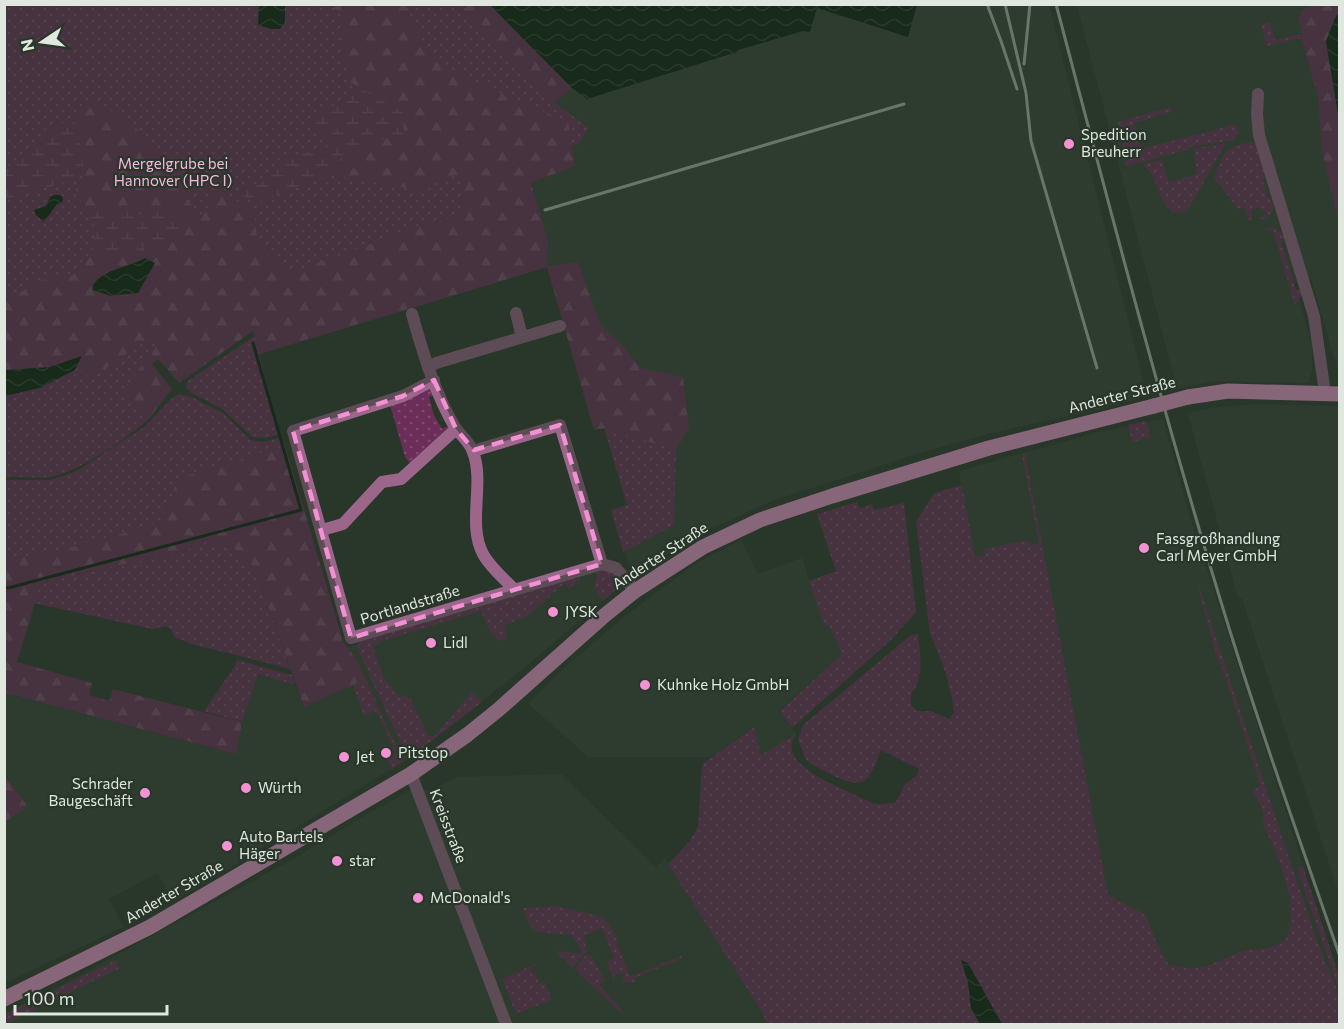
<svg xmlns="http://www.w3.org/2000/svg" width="1344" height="1029" font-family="Commissioner,sans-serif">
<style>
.built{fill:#314434}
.green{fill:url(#green-dots)}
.forest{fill:url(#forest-firs)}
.wetland{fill:url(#wetland-marsh)}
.water{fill:url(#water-waves)}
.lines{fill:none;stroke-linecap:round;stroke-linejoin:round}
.stream{stroke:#031d09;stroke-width:3}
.minor{stroke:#9b668a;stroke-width:12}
.major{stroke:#f8a0db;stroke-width:15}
.rail{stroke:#b7c0b7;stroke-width:3}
.major-bridge{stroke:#f8a0db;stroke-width:15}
.marked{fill:none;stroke:#f391d5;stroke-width:4.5;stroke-dasharray:12 8;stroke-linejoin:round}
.poi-dot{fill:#f391d5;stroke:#29362a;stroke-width:2}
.labels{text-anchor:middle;stroke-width:4.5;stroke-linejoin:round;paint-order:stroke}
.poi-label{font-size:15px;fill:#dfe7df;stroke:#29362a;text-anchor:start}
.park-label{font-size:15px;fill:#f8b6e1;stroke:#29362a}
.street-label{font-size:15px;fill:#dfe7df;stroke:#29362a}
</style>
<defs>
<pattern id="green-dots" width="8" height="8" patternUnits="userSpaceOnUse" patternTransform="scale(1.5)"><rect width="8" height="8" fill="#6a2e59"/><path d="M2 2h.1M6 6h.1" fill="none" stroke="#7f4c70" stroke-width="1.8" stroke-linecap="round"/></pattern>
<pattern id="forest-firs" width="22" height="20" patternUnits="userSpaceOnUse" patternTransform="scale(1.5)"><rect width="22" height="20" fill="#6a2e59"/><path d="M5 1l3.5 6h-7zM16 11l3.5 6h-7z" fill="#7f4c70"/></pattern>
<pattern id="wetland-marsh" width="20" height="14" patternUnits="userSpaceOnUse" patternTransform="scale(1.5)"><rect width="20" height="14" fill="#6a2e59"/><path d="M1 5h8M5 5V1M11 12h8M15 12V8" fill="none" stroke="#7f4c70"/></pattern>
<pattern id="water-waves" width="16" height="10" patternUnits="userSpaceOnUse" patternTransform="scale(1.5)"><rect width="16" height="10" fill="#031d09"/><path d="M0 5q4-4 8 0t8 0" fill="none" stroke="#273e2c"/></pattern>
</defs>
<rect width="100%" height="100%" fill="#29362a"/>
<path class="built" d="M917,5H1049L1147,396L1104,408L991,433L916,454L772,501L703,532L636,574H632L611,510L627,505L604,428L594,430L547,267L548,241L531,183L575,166L568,122L554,103L572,88L587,99L738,50L803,31L809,32L817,7L907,37Z
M1077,5H1339V13L1335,18L1326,41L1340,120L1339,374L1311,278L1294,283L1312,344V371L1308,383L1213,381L1177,389Z
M1252,404L1339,406V894L1242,598H1238L1188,413L1212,408Z
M1163,419L1192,524L1339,976V1024L1126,992L1039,544L975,557L959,471L1099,432Z
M741,540L758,574L802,558L824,625L829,624L842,654L780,710L796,734L761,755L753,727L711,757H588L528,703L563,669L607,631L651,596L697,563Z
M598,571L621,585L524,668L408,759L173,902L158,873L109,899L123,927L5,983V822L27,807L5,774L4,693L235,754L242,722L258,674L295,685L304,707L366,679L348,648L359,642L477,605Z
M561,774L656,868L665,858L763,1014L767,1024H5V1013L78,976L299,856L372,811L383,806L410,790H432L456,777Z"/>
<path class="green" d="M5,5H490L511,60L555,103L589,128L579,144L554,150L524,177L547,267L259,354L278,429L281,434L266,438L252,437L222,409L192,393L186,387L188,381L255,336L251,321L168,370L158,359L152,363L134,400L151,416L150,418C129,437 79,472 51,477C36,479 20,476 5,477Z
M1270,22L1275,40L1300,34L1302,38L1267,46L1261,24Z
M1171,107L1172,112L1134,123L1141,149L1226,127L1229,124L1235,125L1240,133L1236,134L1234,140L1190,147L1188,150L1126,166L1118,122Z
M1250,142L1256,144L1265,175L1263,181L1267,197L1274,204L1271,215L1260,220L1259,217L1264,216L1266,211L1258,207L1252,211V218L1249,222L1245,208L1238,209L1214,178C1224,154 1222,148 1250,142Z
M1226,143L1190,207L1182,213L1172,212L1163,202L1152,175L1143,164L1162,160L1169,182L1197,174L1193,149Z
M1273,227L1283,234L1284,237L1281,242L1296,289L1301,292L1302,295L1295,305L1273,231L1264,230Z
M430,388L435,395L429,397L434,415L442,429L448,426V431L411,465L405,457L390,405Z
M179,394L192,397L224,414L251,440L262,442L282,437L285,446L177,479L173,496L160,523C109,536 57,554 5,559V480H50L75,472L144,427L172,398Z
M1146,421L1151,437L1132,442L1128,425Z
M604,428L676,450L674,525L623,552L611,510L627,505Z
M1025,453L1108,895L1146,915L1157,944L1168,964C1202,974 1208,964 1238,953C1252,947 1271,951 1282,942C1307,920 1275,848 1263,824C1267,810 1257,802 1253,790L1258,788L1260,785L1233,700L1216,654L1198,587L1199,585L1296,879L1319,946L1336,987L1339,1004V1024H1002L961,961L968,982L971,1008L980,1024H767L763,1014L668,864L690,841L698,826L702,764L754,727L761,755L796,734C776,761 829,783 847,791C856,795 868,802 877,804C883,805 890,803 896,802L904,785L917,775L919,769L881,750C877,759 872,778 862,782C850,787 816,767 806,760L798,740L803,725L911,635L918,634C920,653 925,678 911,694V705L917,711H931L949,719L954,713L952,698L944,668L930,634L916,522L934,493L962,485L975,557L985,555L984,549L1029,540L1030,545L1039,544L1022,454Z
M857,502L860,508L872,504L874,510L904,503L916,612L892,639L792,728L780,711L842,654L829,625H824L809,581L836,571L817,514Z
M202,544L233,547L254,567L290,669L192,644L174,637L171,629L166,626L152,629L34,603L41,583L133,562L169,556Z
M601,570C612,571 618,575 621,585L603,601L594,588L598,571Z
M572,575L580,579L569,589L564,584L525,618L518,619L504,626L507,638L499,641L489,630L481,611L379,642V644L373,646L383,676L400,697L403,695L410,698L428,735L434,737L472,692L482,702L408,759L357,648L359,642Z
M237,660L292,675L295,685L258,674L242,722L204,711L234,667Z
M366,679L403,762L392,769L387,759L396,754L378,714L362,721L377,714L375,711L364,716L353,685Z
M1303,866L1339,976V990L1297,869Z
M557,906L603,917L613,931L630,977L681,956L682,958L635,978V982H623L624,974L615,973L614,982L607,961L614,958L602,928L584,936L587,951L573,968L557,953L559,951L580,954L581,951L572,935L537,932L529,925L523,908Z
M590,954L605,981L599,984L624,1013L623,1015L575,970L584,957Z
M116,960L120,968L5,1024V1014Z
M535,964L536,966L530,968L532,973L535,972L539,984L544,982L552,1000L516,1014L502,979Z"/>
<path class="forest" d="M326,5H408L410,14L424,50L466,79L568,122L575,166L531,183L548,241L547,267L578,262L601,326L621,344L641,368L683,377L689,428L676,450L604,428L594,430L547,267L259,354L253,331L179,383L158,359L152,364L172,389L151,416L122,391L151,355L158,343L155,334L105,369L77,379L75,370L81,356L49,367L5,370L4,293L22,292L35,281L73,275L93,250L136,252L173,209L143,216L125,209L89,211L74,193L84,174L78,126L66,122L80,108L97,101L144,134L201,219L220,188L255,215C255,250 265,255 293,272L417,227L460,215L465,208L460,173L424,191L345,177L331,168L353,147L403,134V112L350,82L341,50L340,11Z
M463,5H490L572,88L554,103L473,24Z
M1309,5H1339V13L1335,18L1326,41L1339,120V215H1337L1322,151L1318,96L1300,34H1302L1298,17L1301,16L1300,10L1310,8Z
M285,446L343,641L355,658L366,679L304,707L254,567L233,547L202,544L169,556L133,562L41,583L17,662L92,683L89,695L109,701L113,689L242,722L236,754L5,693V559C57,554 109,536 160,523L173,496L176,479Z
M4,774L28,807L5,822H4Z"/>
<path class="wetland" d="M359,88L403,112L404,134L353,147L322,177L257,203L238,193L269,178L278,160L331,146L311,120Z
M66,122L78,125L84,174L67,182L5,199C4,180 0,166 20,159L22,153L39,145L46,127Z
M125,209L143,216L173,209L186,230L135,252L93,250L95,231L89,211Z"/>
<path class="water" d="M259,5H285V22L280,29H271L258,25Z
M490,5H917L908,37L817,8L810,32L803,31L738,50L737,52L587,99L572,88Z
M1339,13V120L1326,41L1335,18Z
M54,195H60L63,198L62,203L57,204L44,222L36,215L34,210L46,206L50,197Z
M145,258L155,263L138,293L111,296L93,290V285C105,268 128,268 145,258Z
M82,356L75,370L40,388L5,396V370L49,367Z
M961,960L968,963L1002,1024H980L971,1008L968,982Z"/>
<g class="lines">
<path class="stream" d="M4,587L8,588L301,510L253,343"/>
<path class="minor" d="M1258,94L1257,114L1259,135L1314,316L1325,393
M516,313L522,337
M412,314C423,353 435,394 456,429
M428,368L436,363L560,326
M434,380L403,396L293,431L351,638L602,564L616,568L635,591
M473,451L560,425L602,564
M322,530L343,524L382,482L401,479L456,429C462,436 470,443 473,452C485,483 467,524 483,554C490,567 504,579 514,589
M411,774L506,1024"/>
<path class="major" d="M1188,397L1228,391L1340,394
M4,999L150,927L411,774L467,735L498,710L605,615L635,591L703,547L760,520L832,496L989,448L1154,406"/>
<path class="rail" d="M987,4L1001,41L1017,89
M1005,4L1026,93L1031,141L1097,368
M1056,4C1108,201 1159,398 1218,592C1255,715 1298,835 1340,957
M1024,64L1030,4
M545,210L904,104"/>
<path class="major-bridge" d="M1154,406L1188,397"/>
</g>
<path d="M0 0H1344V1029H0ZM434,380L456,429L474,450L560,425L602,564L351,638L293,431L403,396Z" fill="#29362a" fill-opacity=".55" fill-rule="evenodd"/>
<path class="marked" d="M434,380L456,429L474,450L560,425L602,564L351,638L293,431L403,396Z"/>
<g class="poi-dot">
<circle cx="1069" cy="144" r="6"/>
<circle cx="1144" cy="548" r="6"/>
<circle cx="553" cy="612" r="6"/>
<circle cx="431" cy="643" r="6"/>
<circle cx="645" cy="685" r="6"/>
<circle cx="386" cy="753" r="6"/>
<circle cx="344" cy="757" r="6"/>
<circle cx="246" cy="788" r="6"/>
<circle cx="145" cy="793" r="6"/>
<circle cx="227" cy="846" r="6"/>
<circle cx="337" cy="861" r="6"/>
<circle cx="418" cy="898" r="6"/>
</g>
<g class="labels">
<g class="poi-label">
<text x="1081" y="140">Spedition<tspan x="1081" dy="17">Breuherr</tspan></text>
<text x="1156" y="544">Fassgroßhandlung<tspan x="1156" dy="17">Carl Meyer GmbH</tspan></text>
<text x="565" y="617">JYSK</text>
<text x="443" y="648">Lidl</text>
<text x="657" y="690">Kuhnke Holz GmbH</text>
<text x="398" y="758">Pitstop</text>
<text x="356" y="762">Jet</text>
<text x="133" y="789" text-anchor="end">Schrader<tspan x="133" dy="17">Baugeschäft</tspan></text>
<text x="258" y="793">Würth</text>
<text x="239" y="842">Auto Bartels<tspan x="239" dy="17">Häger</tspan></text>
<text x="349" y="866">star</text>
<text x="430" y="903">McDonald's</text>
</g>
<g class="park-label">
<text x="173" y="169">Mergelgrube bei<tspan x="173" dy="17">Hannover (HPC I)</tspan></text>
</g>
<g class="street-label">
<text transform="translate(1122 395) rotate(-14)" y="5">Anderter Straße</text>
<text transform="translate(660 556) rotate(-33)" y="5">Anderter Straße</text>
<text transform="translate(410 605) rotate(-17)" y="5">Portlandstraße</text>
<text transform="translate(448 826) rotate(69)" y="5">Kreisstraße</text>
<text transform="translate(174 892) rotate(-30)" y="5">Anderter Straße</text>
</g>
</g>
<rect width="1344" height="1029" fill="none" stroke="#dfe7df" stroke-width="12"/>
<g transform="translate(42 42) rotate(257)" stroke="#29362a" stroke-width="4.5" paint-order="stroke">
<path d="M0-4.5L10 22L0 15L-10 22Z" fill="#dfe7df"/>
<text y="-9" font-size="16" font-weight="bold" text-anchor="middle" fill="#dfe7df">N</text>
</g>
<path d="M15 1005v9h152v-9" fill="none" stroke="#dfe7df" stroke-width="3"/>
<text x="24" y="1005" font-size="18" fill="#dfe7df" stroke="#29362a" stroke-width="4.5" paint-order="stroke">100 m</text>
</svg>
